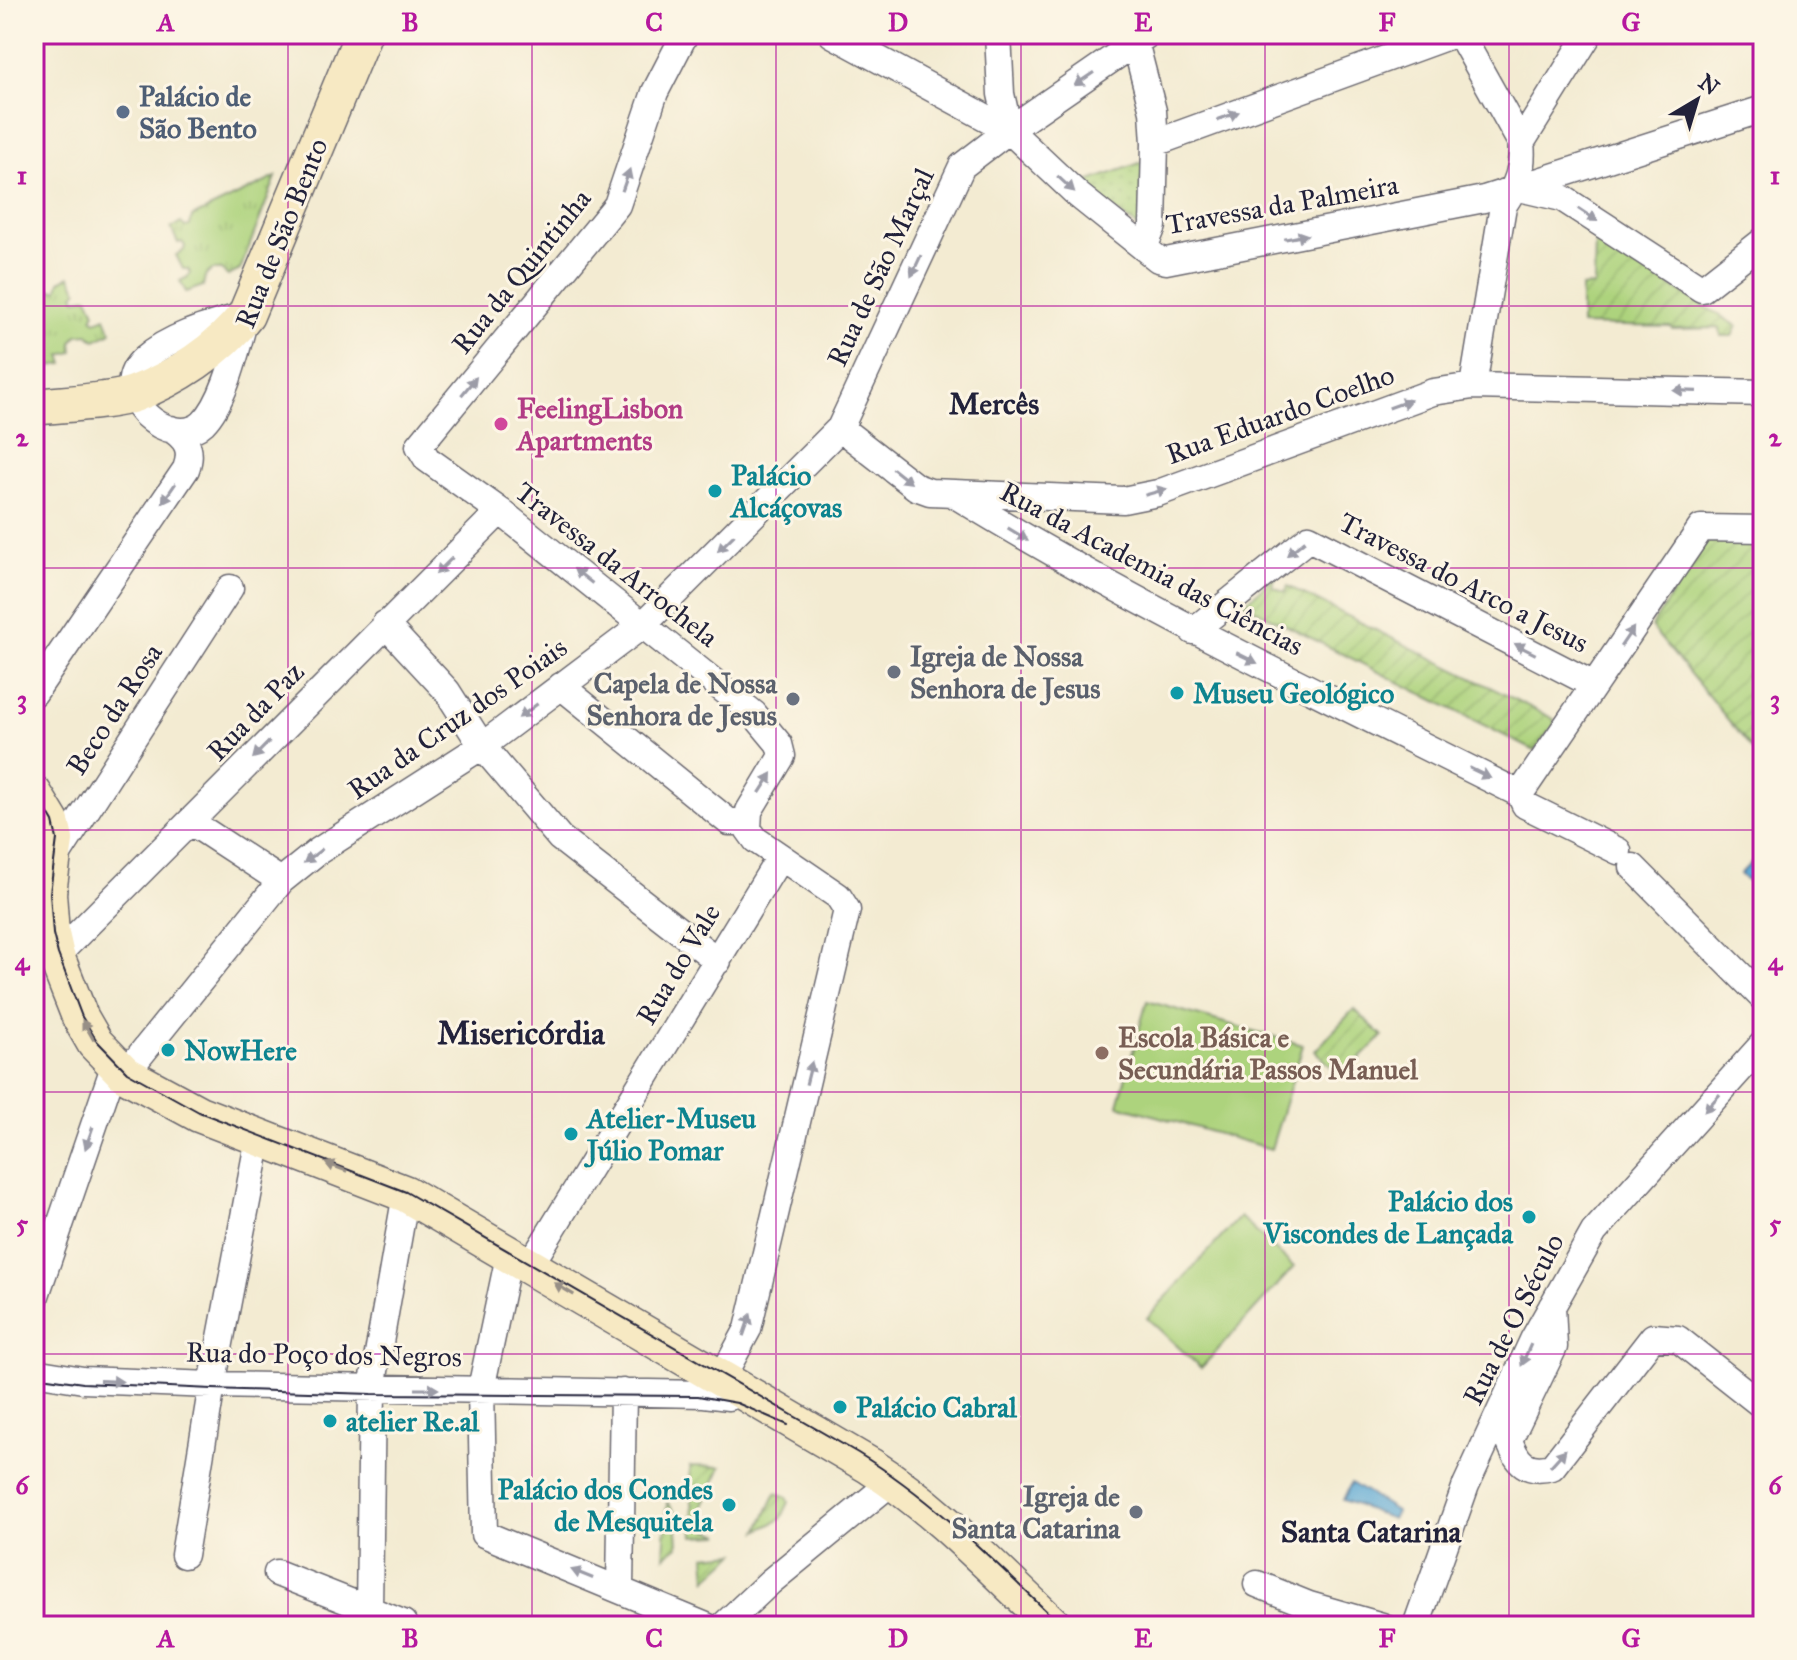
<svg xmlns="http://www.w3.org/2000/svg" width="1797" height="1660" font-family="'IM FELL Great Primer',serif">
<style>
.grass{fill:url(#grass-tufts);stroke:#687a5c;stroke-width:2}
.park{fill:url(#park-dots);stroke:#687a5c;stroke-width:2}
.garden{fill:url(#garden-furrows);stroke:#687a5c;stroke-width:2}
.pitch{fill:#add37d;stroke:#687a5c;stroke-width:2}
.water{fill:#5ba8d4;stroke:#3e6588;stroke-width:2}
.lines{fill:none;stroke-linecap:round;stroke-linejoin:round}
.street-casing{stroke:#6b6870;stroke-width:29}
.secondary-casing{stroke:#6b6870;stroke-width:39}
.street{stroke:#fff;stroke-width:26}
.secondary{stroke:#f7e9c3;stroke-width:36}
.tram{stroke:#22223b;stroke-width:2}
.oneway{fill:#9c9ca7}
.oneway2{fill:#978f86}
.grid{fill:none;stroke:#b5179e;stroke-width:2;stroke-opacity:0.55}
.service-dot{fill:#5c6f8a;stroke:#fcf5e5;stroke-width:3}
.hotel-dot{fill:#d1479c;stroke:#fcf5e5;stroke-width:3}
.culture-dot{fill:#0f9aa8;stroke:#fcf5e5;stroke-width:3}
.worship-dot{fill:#6b7280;stroke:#fcf5e5;stroke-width:3}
.education-dot{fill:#8d6e63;stroke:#fcf5e5;stroke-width:3}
.labels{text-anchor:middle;stroke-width:6;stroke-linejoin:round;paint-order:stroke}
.service-label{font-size:28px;font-weight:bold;fill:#4e5e75;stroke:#fcf5e5;text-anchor:start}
.street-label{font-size:28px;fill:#22223b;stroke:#fcf5e5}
.hotel-label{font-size:28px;font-weight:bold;fill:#b23c85;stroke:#fcf5e5;text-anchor:start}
.culture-label{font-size:28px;font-weight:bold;fill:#0d838f;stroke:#fcf5e5;text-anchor:start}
.worship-label{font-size:28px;font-weight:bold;fill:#5b616d;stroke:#fcf5e5;text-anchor:end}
.education-label{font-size:28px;font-weight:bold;fill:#785e54;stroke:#fcf5e5;text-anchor:start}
.neighbourhood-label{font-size:30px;font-weight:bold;fill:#22223b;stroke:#fcf5e5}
.quarter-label{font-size:32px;font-weight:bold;fill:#22223b;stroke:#fcf5e5}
.neatline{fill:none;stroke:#b5179e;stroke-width:3}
.grid-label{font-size:26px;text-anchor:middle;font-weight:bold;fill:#b5179e}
</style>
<defs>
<pattern id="grass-tufts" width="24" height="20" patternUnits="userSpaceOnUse" patternTransform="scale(2)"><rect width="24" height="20" fill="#add37d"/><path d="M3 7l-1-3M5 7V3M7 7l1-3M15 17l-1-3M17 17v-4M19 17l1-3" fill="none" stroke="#95b56d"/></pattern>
<pattern id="park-dots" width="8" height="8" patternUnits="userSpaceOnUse" patternTransform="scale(2)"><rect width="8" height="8" fill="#add37d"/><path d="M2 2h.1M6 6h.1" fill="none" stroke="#95b56d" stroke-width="1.8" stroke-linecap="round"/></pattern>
<pattern id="garden-furrows" width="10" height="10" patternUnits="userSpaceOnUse" patternTransform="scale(2)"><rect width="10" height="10" fill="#add37d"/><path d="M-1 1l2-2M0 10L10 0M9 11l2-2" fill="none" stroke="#95b56d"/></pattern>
</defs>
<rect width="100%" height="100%" fill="#fcf5e5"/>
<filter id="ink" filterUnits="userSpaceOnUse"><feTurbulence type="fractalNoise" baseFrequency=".0125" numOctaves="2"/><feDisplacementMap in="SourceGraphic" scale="16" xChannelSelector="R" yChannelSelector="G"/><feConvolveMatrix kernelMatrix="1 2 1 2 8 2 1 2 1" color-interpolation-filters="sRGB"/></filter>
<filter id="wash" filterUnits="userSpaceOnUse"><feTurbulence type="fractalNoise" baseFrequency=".006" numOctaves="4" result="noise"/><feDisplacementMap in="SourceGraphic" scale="32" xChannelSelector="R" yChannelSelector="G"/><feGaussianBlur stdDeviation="1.8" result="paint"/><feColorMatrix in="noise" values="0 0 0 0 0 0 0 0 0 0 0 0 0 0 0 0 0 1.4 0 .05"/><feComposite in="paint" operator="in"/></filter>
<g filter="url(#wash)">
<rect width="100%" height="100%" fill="#f3ebd2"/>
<path class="grass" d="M276,177L240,270L228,276L221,270H212L205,276L203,286L186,292L180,281L188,277L190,273L188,269H183L176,255L184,250L185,246L182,242L178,243L171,228L181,223L185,227L190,226L192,217Z
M70,276L78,291L74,294L76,299L88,297L95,312L92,318L96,321L105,317L111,332L95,340L88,334L77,335L72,342L73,352L61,355L64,364L34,368V294L48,287L52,290H58L60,281Z"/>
<path class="park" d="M1148,160L1140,228L1079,185Z"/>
<path class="garden" d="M1595,240L1737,326L1732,336H1721L1720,328L1672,329L1671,327L1581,325V287L1594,286Z
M1707,540L1763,544V564L1757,589L1763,595V762L1651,627Z
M1276,575L1272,586L1285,592L1288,586L1554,719V725L1535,751L1244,604Z
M1354,1009L1383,1036L1342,1077L1315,1051Z
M690,1466L721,1467L695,1523L721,1535L694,1536Z
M776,1493L787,1497L789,1502L781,1519L758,1531Z
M667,1502L676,1514L678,1546L664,1557Z
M736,1553L707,1579L705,1556Z"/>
<path class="pitch" d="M1147,1001L1303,1045L1271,1149L1118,1105Z
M1240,1217L1294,1267L1201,1368L1147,1318Z"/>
<path class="water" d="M1758,856L1763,861V897L1740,874Z
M1351,1483L1396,1511L1392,1519L1343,1500Z"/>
</g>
<g filter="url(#ink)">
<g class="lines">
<defs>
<path id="street" d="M685,34L655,92L617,205L419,446L427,459L500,511L754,714L779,744L782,756L749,811L748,829L756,840L838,896L847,910L748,1329L714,1392
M832,34L1009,130L1078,195L1158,259L1166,261L1484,199L1763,109
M998,34L1001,94L1009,130
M1133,34L1153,111L1155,143L1153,226L1144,248
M1460,34L1521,143C1524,168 1517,185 1503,206L1473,386
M1155,143L1454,34
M1521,143L1589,34
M1519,188L1562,198L1702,289L1763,241
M246,315C237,346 226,400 203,423C172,452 102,395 145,358C173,334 212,325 246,315Z
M840,428L916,487L930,492L1123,500L1158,493L1433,392L1473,386L1763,393
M955,495C1137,607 1329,698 1520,794L1525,805L1618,851
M385,624L447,691L482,746L560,838L718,961
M1193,631L1309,538L1594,685
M561,686L729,822H747
M34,693L186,469C193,450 187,439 171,429
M1520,794L1701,528L1763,529
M191,822L281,881
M53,862L230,588
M1633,867L1763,998
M56,956L500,511
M125,1074L281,881L317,852L482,746L644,624L840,428L962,166L1009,130L1148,34
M509,1256L481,1389L484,1534L706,1626
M529,1267L780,857
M34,1301L115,1064
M1552,1306L1554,1347L1509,1440C1517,1463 1527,1473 1552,1467L1653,1337L1678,1339L1763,1406
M34,1372L83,1380L212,1385L704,1394L729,1397
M184,1555L212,1385L259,1138
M277,1573L403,1623
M1257,1584L1309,1605L1382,1626
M620,1589L623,1392
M369,1610L372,1388L406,1194
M723,1626L770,1582L893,1481
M1416,1626L1466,1485L1533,1340L1594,1232L1763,1044"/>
<path id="secondary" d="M34,407C60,404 112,402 134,394C176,378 219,350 246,315L363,34
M34,794L51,822L55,840L48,893L51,934L56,956L80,1017L95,1043L125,1074L199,1114L406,1194L870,1466C939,1510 994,1570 1054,1626"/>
</defs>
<use href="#street" class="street-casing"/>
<use href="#secondary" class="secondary-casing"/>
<use href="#street" class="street"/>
<use href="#secondary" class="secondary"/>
<path class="tram" d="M34,790L53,822L57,839L50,893L53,934L58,954L82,1017L97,1041L127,1072L199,1112L406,1192L858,1453C935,1500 997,1564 1062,1626
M34,1376L83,1383L212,1389L372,1394L698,1396L737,1403L788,1425"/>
</g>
<defs><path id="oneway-solid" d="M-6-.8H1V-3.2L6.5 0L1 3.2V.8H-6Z" transform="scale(2)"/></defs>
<g class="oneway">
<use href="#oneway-solid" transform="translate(1084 79) rotate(146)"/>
<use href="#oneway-solid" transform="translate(1228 116) rotate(-20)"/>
<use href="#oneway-solid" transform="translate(626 180) rotate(-71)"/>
<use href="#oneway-solid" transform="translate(1066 184) rotate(43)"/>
<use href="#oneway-solid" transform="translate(1588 215) rotate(33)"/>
<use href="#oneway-solid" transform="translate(1296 237) rotate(-11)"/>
<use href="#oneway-solid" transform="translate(916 266) rotate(115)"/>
<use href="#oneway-solid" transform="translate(469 386) rotate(-51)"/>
<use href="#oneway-solid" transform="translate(1685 391) rotate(-178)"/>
<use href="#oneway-solid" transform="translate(1400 404) rotate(-20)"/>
<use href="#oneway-solid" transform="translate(902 476) rotate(38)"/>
<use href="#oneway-solid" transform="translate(1156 492) rotate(-16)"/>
<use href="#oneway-solid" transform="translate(169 493) rotate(124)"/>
<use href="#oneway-solid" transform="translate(1018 534) rotate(31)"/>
<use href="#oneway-solid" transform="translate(726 543) rotate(135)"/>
<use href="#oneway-solid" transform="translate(1296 548) rotate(141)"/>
<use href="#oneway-solid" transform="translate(444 566) rotate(135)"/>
<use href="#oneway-solid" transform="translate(583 576) rotate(-142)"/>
<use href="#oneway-solid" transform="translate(1627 637) rotate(-56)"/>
<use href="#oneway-solid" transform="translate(1525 649) rotate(-153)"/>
<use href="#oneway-solid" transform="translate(1247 658) rotate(26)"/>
<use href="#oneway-solid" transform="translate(528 711) rotate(143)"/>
<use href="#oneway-solid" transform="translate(261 750) rotate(134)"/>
<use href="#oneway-solid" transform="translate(1480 773) rotate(26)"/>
<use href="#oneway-solid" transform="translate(766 783) rotate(-57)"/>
<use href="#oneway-solid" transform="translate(313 856) rotate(143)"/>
<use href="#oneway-solid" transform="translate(809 1073) rotate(-76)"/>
<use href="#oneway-solid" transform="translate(1712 1103) rotate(132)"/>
<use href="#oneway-solid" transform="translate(89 1138) rotate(109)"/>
<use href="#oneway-solid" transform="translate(747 1325) rotate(-71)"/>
<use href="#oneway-solid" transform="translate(1526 1355) rotate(114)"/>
<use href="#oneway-solid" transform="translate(111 1381) rotate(2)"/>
<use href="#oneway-solid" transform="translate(427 1389)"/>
<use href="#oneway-solid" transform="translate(1558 1458) rotate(-48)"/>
<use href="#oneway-solid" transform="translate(582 1574) rotate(-158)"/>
</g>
<g class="oneway2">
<use href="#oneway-solid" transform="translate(88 1030) rotate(-120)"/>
<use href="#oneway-solid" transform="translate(336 1167) rotate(-159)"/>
<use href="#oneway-solid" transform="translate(564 1289) rotate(-149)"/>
</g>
</g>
<path class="grid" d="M288,34V1626M532,34V1626M776,34V1626M1021,34V1626M1265,34V1626M1509,34V1626M34,306H1763M34,568H1763M34,830H1763M34,1092H1763M34,1354H1763"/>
<circle class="service-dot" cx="123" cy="112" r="8"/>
<circle class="hotel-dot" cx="501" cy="424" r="8"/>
<g class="culture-dot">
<circle cx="715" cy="491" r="8"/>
<circle cx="1177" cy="693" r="8"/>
<circle cx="168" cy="1050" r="8"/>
<circle cx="571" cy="1134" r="8"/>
<circle cx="1529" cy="1217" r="8"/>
<circle cx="840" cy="1407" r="8"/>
<circle cx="330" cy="1421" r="8"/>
<circle cx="729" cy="1505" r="8"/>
</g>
<g class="worship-dot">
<circle cx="894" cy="672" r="8"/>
<circle cx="793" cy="699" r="8"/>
<circle cx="1136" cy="1512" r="8"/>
</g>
<circle class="education-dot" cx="1102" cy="1053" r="8"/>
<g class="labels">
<g class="service-label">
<text x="139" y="106">Palácio de<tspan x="139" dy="32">São Bento</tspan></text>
</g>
<g class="street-label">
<text transform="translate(1282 204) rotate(-10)" y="10">Travessa da Palmeira</text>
<text transform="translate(281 233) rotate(-68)" y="10">Rua de São Bento</text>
<text transform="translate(880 267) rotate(-65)" y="10">Rua de São Marçal</text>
<text transform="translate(521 271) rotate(-51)" y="10">Rua da Quintinha</text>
<text transform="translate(1280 414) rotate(-20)" y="10">Rua Eduardo Coelho</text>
<text transform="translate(617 564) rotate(38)" y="10">Travessa da Arrochela</text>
<text transform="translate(1152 568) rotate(28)" y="10">Rua da Academia das Ciências</text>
<text transform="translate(1464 582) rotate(27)" y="10">Travessa do Arco a Jesus</text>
<text transform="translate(114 709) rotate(-57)" y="10">Beco da Rosa</text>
<text transform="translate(255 711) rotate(-46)" y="10">Rua da Paz</text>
<text transform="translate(457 718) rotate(-35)" y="10">Rua da Cruz dos Poiais</text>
<text transform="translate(678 964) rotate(-59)" y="10">Rua do Vale</text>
<text transform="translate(1513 1319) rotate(-63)" y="10">Rua de O Século</text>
<text transform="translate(324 1354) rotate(1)" y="10">Rua do Poço dos Negros</text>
</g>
<g class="hotel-label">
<text x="517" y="418">FeelingLisbon<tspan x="517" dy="32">Apartments</tspan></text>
</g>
<g class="culture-label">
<text x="731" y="485">Palácio<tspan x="731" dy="32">Alcáçovas</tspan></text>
<text x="1193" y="703">Museu Geológico</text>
<text x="184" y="1060">NowHere</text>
<text x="587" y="1128">Atelier-Museu<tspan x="587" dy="32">Júlio Pomar</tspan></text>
<text x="1513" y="1211" text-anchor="end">Palácio dos<tspan x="1513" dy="32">Viscondes de Lançada</tspan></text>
<text x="856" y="1417">Palácio Cabral</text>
<text x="346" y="1431">atelier Re.al</text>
<text x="713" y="1499" text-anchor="end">Palácio dos Condes<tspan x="713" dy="32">de Mesquitela</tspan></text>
</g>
<g class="worship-label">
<text x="910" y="666" text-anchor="start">Igreja de Nossa<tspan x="910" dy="32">Senhora de Jesus</tspan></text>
<text x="777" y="693">Capela de Nossa<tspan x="777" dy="32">Senhora de Jesus</tspan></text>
<text x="1120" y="1506">Igreja de<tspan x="1120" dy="32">Santa Catarina</tspan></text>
</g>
<g class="education-label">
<text x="1118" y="1047">Escola Básica e<tspan x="1118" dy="32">Secundária Passos Manuel</tspan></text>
</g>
<g class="neighbourhood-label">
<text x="994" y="414">Mercês</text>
<text x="1371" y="1542">Santa Catarina</text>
</g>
<g class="quarter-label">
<text x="521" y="1044">Misericórdia</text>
</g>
</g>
<rect width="1797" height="1660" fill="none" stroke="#fcf5e5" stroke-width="88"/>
<g transform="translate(1697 100) rotate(38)" stroke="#fcf5e5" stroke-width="6" paint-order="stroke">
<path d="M0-6L14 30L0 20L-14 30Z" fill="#22223b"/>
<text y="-12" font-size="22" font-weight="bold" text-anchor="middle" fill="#22223b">N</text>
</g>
<rect x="44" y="44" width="1709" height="1572" class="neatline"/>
<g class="grid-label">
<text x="166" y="31">A</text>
<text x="410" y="31">B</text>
<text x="654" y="31">C</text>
<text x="898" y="31">D</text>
<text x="1143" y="31">E</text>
<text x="1387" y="31">F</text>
<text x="1631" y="31">G</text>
<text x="22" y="184">1</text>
<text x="1775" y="184">1</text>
<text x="22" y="446">2</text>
<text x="1775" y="446">2</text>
<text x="22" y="708">3</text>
<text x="1775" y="708">3</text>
<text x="22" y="970">4</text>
<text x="1775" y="970">4</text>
<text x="22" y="1232">5</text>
<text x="1775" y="1232">5</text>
<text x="22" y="1494">6</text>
<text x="1775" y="1494">6</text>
<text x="166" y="1647">A</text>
<text x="410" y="1647">B</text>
<text x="654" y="1647">C</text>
<text x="898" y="1647">D</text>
<text x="1143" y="1647">E</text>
<text x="1387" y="1647">F</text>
<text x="1631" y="1647">G</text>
</g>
</svg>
